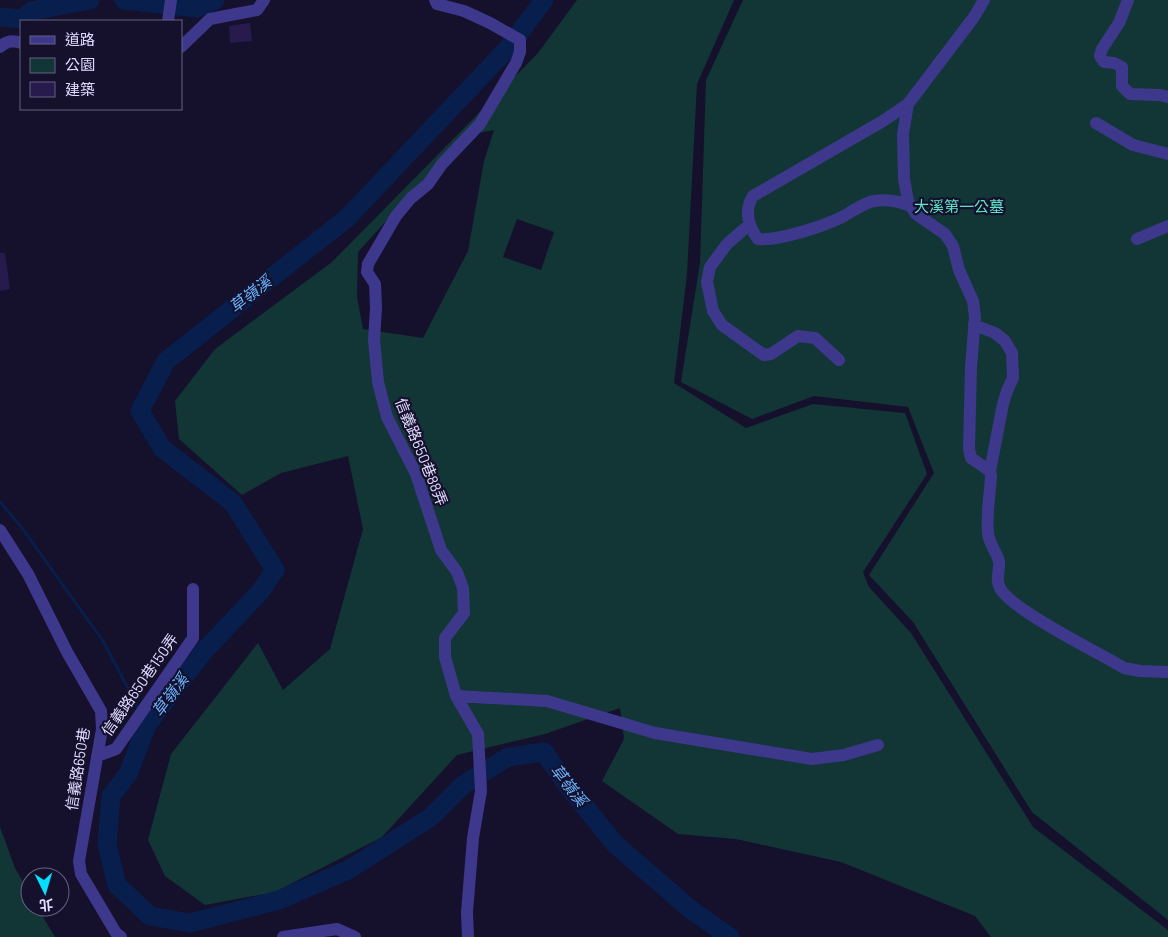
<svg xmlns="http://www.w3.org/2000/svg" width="1168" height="937" font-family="Barlow,'Noto Sans TC',sans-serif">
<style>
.green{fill:#123636;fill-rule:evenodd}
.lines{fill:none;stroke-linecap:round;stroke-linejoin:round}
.stream{stroke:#081f4d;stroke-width:3}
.river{stroke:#081f4d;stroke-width:19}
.building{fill:#271b4e}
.minor{stroke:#3e388d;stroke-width:12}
.labels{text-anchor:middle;stroke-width:4.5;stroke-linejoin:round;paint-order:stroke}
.park-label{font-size:15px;fill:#5fe7c9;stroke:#15102c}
.street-label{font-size:15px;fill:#e0dbff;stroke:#15102c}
.water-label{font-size:16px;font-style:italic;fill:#69b5ff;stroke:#15102c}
</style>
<rect width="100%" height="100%" fill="#15102c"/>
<path class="green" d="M577,0H734L697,84L687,274L674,383L746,428L813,404L905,413L927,474L863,572L869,587L911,633L1033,827L1168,930V937H991L975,916L841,862L736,839L678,834L602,781L624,739L620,708L545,734L457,755L382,837L275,892L205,905L165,876L148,840L171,754L258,643L283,690L330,649L363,529L348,456L281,473L242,495L179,439L175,401L215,349L332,262L538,53ZM494,130L484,161L468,251L423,338L363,329L357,297L358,252L437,165L473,134ZM517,219L554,232L541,270L503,257Z
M743,0H1168V920L1032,812L913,622L869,575L934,473L908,407L814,396L752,419L681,382L700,263L706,80Z
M0,827L15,868L30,894V907H37L55,937H0Z"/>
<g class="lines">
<path class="stream" d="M0,502L22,528L103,641L139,709
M143,716L147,725"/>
<path class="river" d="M124,0L197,8L215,0
M544,0L508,48L347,218L166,361L140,411L162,448L233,503L275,570L260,592L204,651L147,725L128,774L111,796L107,844L117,885L150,916L190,923L279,900L348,870L431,817L463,785L508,757L544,752L568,786L615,844L690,909L730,937
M0,17L22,19L31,11L90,0"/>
</g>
<path class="building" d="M250,23L252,41L230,43L229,26Z
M0,253H5L10,289L0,291Z"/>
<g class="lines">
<path class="minor" d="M435,0L437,4L464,11L490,23L520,40V52L516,63L480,124L442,164L428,184L411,198L396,216L368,264L367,272L375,284L376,308L374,340L378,382L387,417L416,474L441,550L457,572L463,588L464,613L445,638V657L456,696L478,734L481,791L473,838L467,912L468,937
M984,0L974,17L908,104L903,134L904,179L908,201L916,214L945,234L953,246L959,270L973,301L975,317L971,367L969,449L971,458L990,471L991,476C990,495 986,515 988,533C989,544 997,552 999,562C1000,571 995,579 1000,588C1010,609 1099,653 1124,668L1140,671L1168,672
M1128,0L1119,23L1102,49L1100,56L1104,62L1114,63L1122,67V86L1130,94L1160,95L1168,97
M168,21L171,0
M0,47C6,41 13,40 21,43
M181,47L210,19L257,10L264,0
M908,104L883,121L753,196C744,210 748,226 758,239C778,241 821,227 840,218C850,213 863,203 874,201C888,199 900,201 912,207
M1096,123L1133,145L1168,154
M750,224L727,244L710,267L707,282L713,311L722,325L764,355L771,354L798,336L815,338L839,360
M1137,239L1168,226
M974,325L995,333L1005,341L1012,353L1013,378L1007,391L1003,404L990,471
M0,530L28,574L67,652L101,711L102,729L79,861L81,874L116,933L121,937
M456,696L547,701L655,733L812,759L844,755L878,745
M97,756L116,749L193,638V589
M283,937L337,929L355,937"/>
</g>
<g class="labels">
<g class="park-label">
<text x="959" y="212">大溪第一公墓</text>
</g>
<g class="street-label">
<text transform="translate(421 452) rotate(68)" y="5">信義路650巷88弄</text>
<text transform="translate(140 685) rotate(-55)" y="5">信義路650巷150弄</text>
<text transform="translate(78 769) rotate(-81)" y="5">信義路650巷</text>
</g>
<g class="water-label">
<text transform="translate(250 294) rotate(-38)" y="6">草嶺溪</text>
<text transform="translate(170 695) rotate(-53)" y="6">草嶺溪</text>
<text transform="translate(569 785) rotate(52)" y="6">草嶺溪</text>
</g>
</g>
<rect x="20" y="20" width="162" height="90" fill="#15102c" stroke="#666180"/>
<rect x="30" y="36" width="25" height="8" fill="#3e388d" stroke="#666180"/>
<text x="65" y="45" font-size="15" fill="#e0dbff">道路</text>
<rect x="30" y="58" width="25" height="15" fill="#123636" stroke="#666180"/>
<text x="65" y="70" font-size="15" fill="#e0dbff">公園</text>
<rect x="30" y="82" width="25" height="15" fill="#271b4e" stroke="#666180"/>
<text x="65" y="95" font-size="15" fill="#e0dbff">建築</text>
<g transform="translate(45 892) rotate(175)"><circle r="24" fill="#15102c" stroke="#666180"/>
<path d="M0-4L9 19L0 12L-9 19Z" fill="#07dfff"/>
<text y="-8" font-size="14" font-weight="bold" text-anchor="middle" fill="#e0dbff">北</text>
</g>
</svg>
